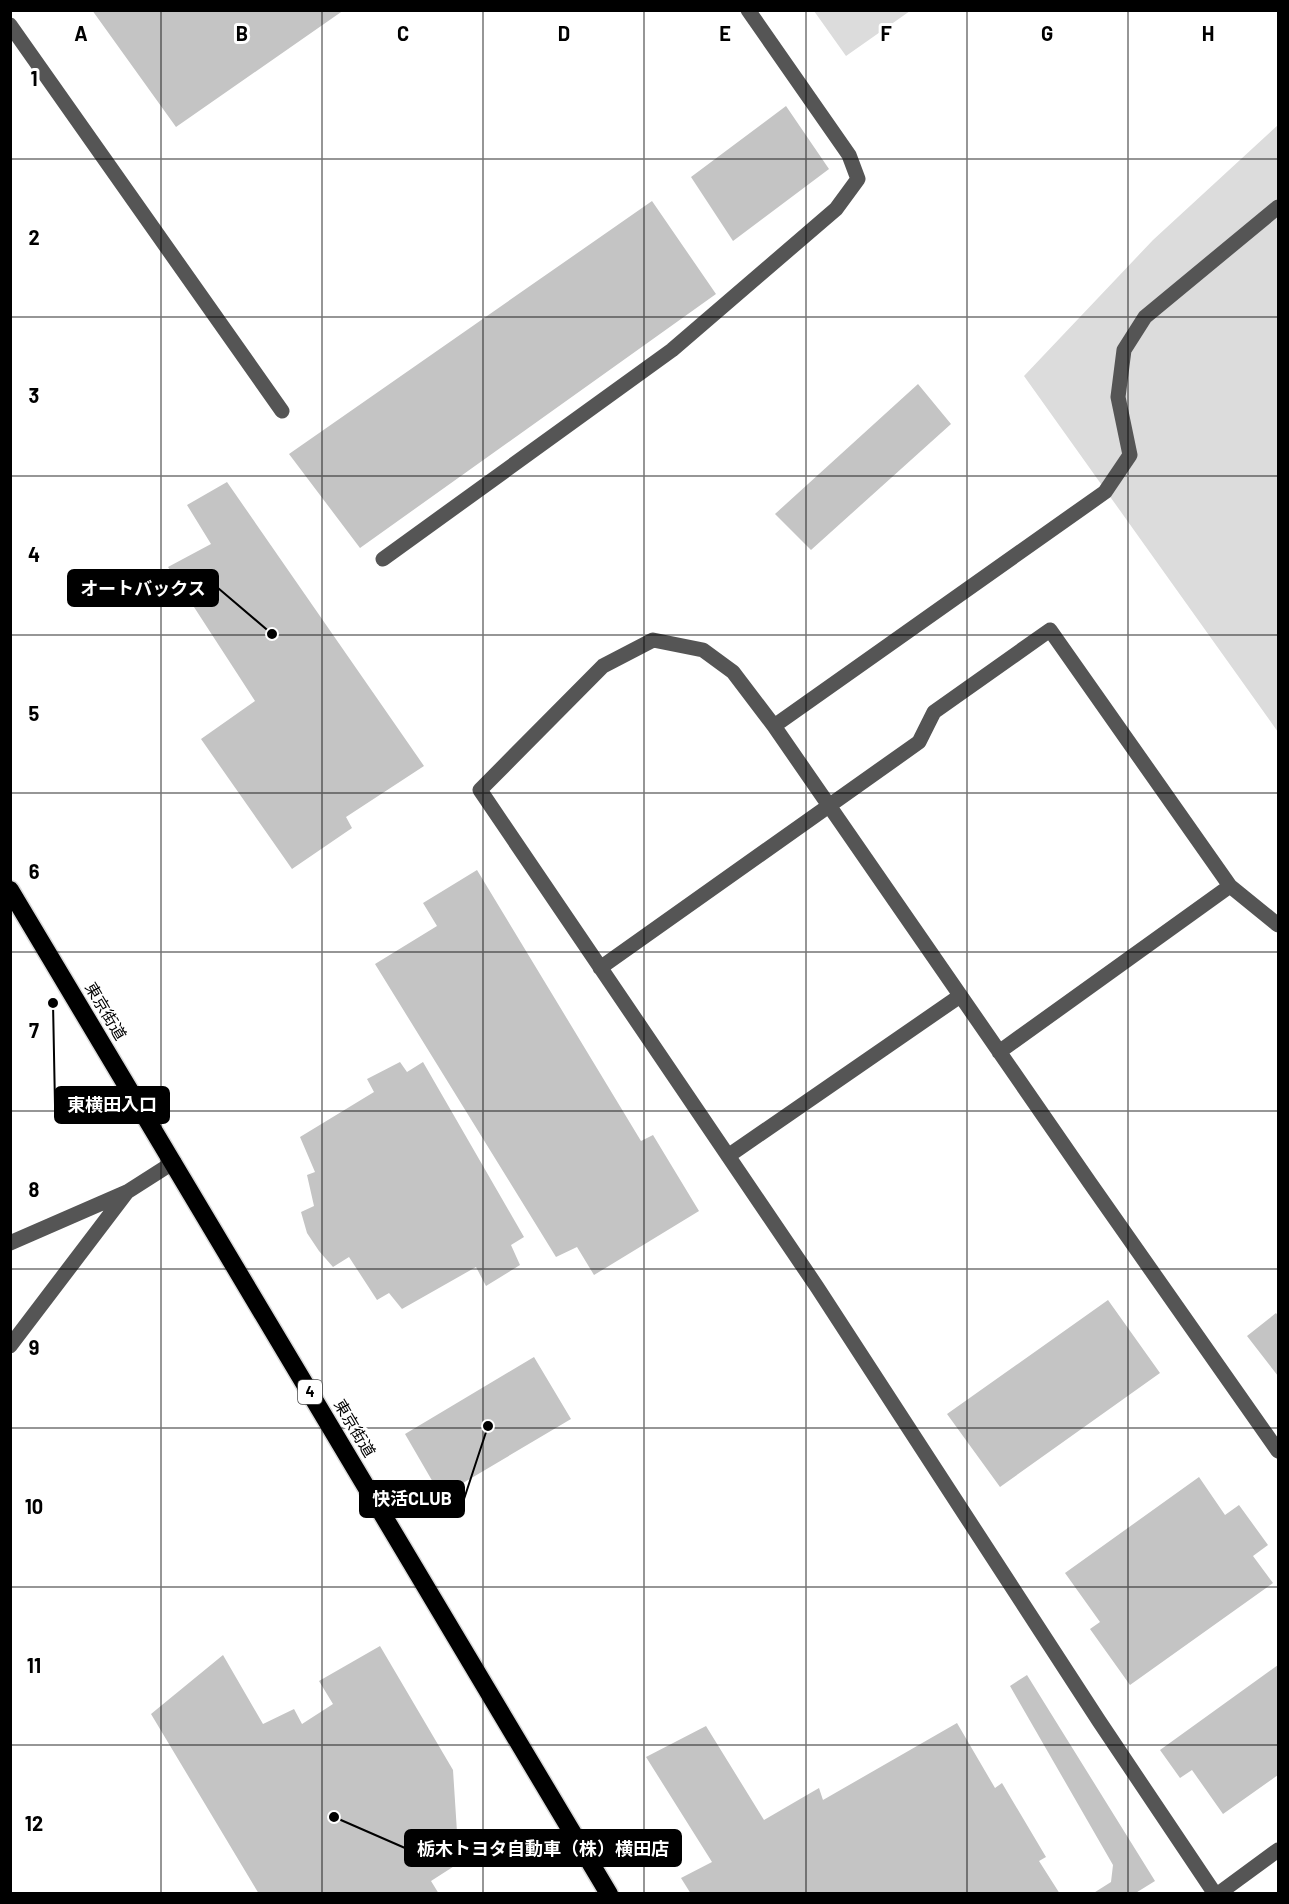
<svg xmlns="http://www.w3.org/2000/svg" width="1289" height="1904" font-family="Barlow,'Noto Sans JP',sans-serif">
<style>
.green{fill:#dcdcdc}
.building{fill:#c4c4c4}
.lines{fill:none;stroke-linecap:round;stroke-linejoin:round}
.highway-casing{stroke:#dbdbdb;stroke-width:21}
.minor{stroke:#555;stroke-width:15}
.highway{stroke:#000;stroke-width:18}
.grid{fill:none;stroke:#000;stroke-width:1.5;stroke-opacity:0.55}
.labels{text-anchor:middle;stroke-width:6;stroke-linejoin:round;paint-order:stroke}
.shield{fill:#fff;stroke:#4c4c4c;stroke-width:1.5}
.shield-label{font-size:15px;font-weight:bold;fill:#000}
.street-label{font-size:16px;fill:#000;stroke:#fff}
.grid-label{font-size:20px;text-anchor:middle;font-weight:bold;fill:#000;stroke:#fff;stroke-width:6;stroke-linejoin:round;paint-order:stroke}
.leader{fill:none;stroke:#000;stroke-width:2}
.callout-dot{fill:#000;stroke:#fff;stroke-width:2}
.callout{fill:#000;stroke:#000;stroke-width:2}
.callout-label{font-size:18px;text-anchor:middle;font-weight:bold;fill:#fff}
</style>
<rect width="100%" height="100%" fill="#fff"/>
<path class="green" d="M814,11H910L846,56Z
M1278,125V732L1024,376L1153,240Z"/>
<path class="building" d="M92,10H344L176,127Z
M786,106L829,169L733,241L691,177Z
M652,201L716,294L360,548L289,454Z
M918,384L951,424L811,550L775,514Z
M227,482L424,766L346,817L352,828L292,869L201,739L255,701L168,567L211,544L187,505Z
M477,870L641,1141L653,1135L699,1211L594,1275L577,1247L556,1257L375,964L437,926L423,903Z
M400,1062L407,1072L423,1062L524,1237L511,1245L520,1265L486,1286L476,1267L402,1309L389,1293L377,1300L349,1257L333,1267L319,1251L307,1233L301,1212L314,1206L307,1175L315,1172L300,1137L374,1092L367,1079Z
M1108,1300L1160,1373L1000,1487L947,1414Z
M1276,1313L1278,1316V1376L1247,1336Z
M534,1357L571,1419L441,1496L405,1434Z
M1199,1477L1225,1515L1239,1505L1268,1545L1253,1556L1273,1583L1130,1685L1090,1629L1100,1622L1065,1573Z
M380,1646L453,1770L459,1863L431,1881L439,1894H259L151,1714L223,1655L263,1724L294,1709L302,1724L333,1704L319,1681Z
M1278,1665V1775L1223,1814L1192,1770L1180,1778L1160,1750Z
M1027,1675L1155,1881L1134,1894H1092L1111,1882L1113,1865L1010,1686Z
M957,1723L995,1788L1002,1783L1046,1857L1039,1861L1060,1894H691L681,1878L712,1862L646,1757L706,1726L764,1820L819,1788L823,1800Z"/>
<g class="lines">
<defs>
<path id="highway" d="M10,890L609,1894"/>
</defs>
<use href="#highway" class="highway-casing"/>
<path class="minor" d="M10,25L282,411
M383,559L672,350L836,209L858,179L849,155L748,10
M774,726L1090,1183L1278,1451
M600,968L919,742L934,712L1050,630L1230,886L1278,925
M999,1052L1230,886
M728,1156L960,996
M10,1243L127,1192L174,1162
M10,1346L127,1192
M1215,1894L1099,1721L817,1287L480,790L603,666L653,640L703,650L733,672L774,726L1105,492L1130,455L1118,397L1124,350L1145,317L1278,207
M1218,1894L1278,1850"/>
<use href="#highway" class="highway"/>
</g>
<path class="grid" d="M161,10V1894M322,10V1894M483,10V1894M644,10V1894M806,10V1894M967,10V1894M1128,10V1894M10,159H1278M10,317H1278M10,476H1278M10,635H1278M10,793H1278M10,952H1278M10,1111H1278M10,1269H1278M10,1428H1278M10,1587H1278M10,1745H1278"/>
<g class="labels">
<rect class="shield" x="298" y="1380" width="24" height="24" rx="4.5"/>
<g class="shield-label">
<text x="310" y="1397">4</text>
</g>
<g class="street-label">
<text transform="translate(106 1011) rotate(59)" y="6">東京街道</text>
<text transform="translate(355 1428) rotate(59)" y="6">東京街道</text>
</g>
</g>
<g class="grid-label">
<text x="81" y="41">A</text>
<text x="242" y="41">B</text>
<text x="403" y="41">C</text>
<text x="564" y="41">D</text>
<text x="725" y="41">E</text>
<text x="886" y="41">F</text>
<text x="1047" y="41">G</text>
<text x="1208" y="41">H</text>
<text x="34" y="86">1</text>
<text x="34" y="245">2</text>
<text x="34" y="403">3</text>
<text x="34" y="562">4</text>
<text x="34" y="721">5</text>
<text x="34" y="879">6</text>
<text x="34" y="1038">7</text>
<text x="34" y="1197">8</text>
<text x="34" y="1355">9</text>
<text x="34" y="1514">10</text>
<text x="34" y="1673">11</text>
<text x="34" y="1831">12</text>
</g>
<path class="leader" d="M272 634L218 588M53 1003L55 1105M488 1426L464 1499M334 1817L405 1848"/>
<g class="callout-dot">
<circle cx="272" cy="634" r="6"/>
<circle cx="53" cy="1003" r="6"/>
<circle cx="488" cy="1426" r="6"/>
<circle cx="334" cy="1817" r="6"/>
</g>
<g class="callout">
<rect x="68" y="570" width="150" height="36" rx="6"/>
<rect x="55" y="1087" width="114" height="36" rx="6"/>
<rect x="360" y="1481" width="104" height="36" rx="6"/>
<rect x="405" y="1830" width="276" height="36" rx="6"/>
</g>
<g class="callout-label">
<text x="143" y="595">オートバックス</text>
<text x="112" y="1111">東横田入口</text>
<text x="412" y="1505">快活CLUB</text>
<text x="543" y="1855">栃木トヨタ自動車（株）横田店</text>
</g>
<rect width="1289" height="1904" fill="none" stroke="#000000" stroke-width="24"/>
</svg>
